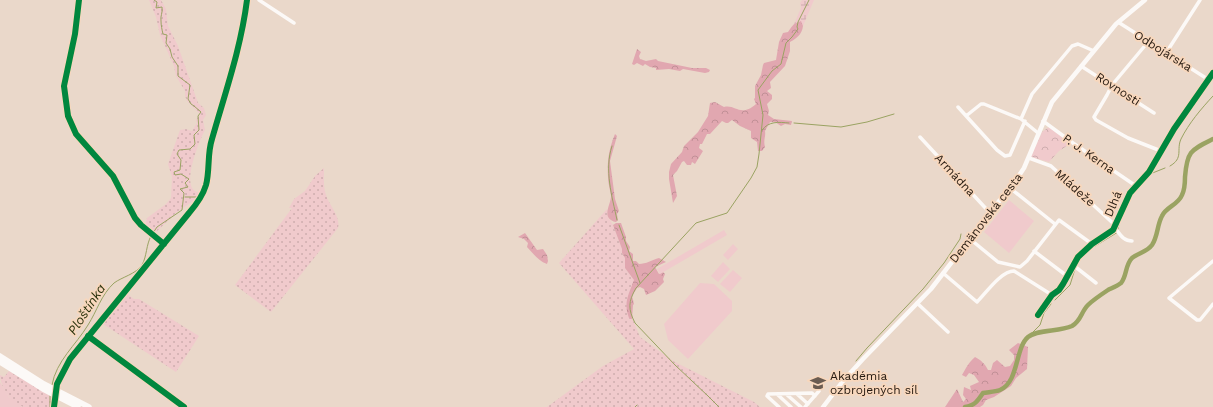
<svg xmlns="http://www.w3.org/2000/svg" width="1213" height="407" font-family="'Work Sans',sans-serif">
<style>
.grass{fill:url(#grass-dots)}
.forest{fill:url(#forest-crowns)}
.wetland{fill:url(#wetland-marsh)}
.park{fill:url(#park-crowns)}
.pitch{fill:#f0cacc}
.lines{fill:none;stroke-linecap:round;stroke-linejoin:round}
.stream{stroke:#9aa362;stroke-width:1}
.river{stroke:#9aa362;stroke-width:4.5}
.minor{stroke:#fcf9f7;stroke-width:3.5}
.major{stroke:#fcf9f7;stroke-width:4.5}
.highway{stroke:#fcf9f7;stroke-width:5.5}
.cycleway-casing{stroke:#f8d7bc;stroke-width:8}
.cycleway{stroke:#00873e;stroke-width:6}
.labels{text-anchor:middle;stroke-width:3.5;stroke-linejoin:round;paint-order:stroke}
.street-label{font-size:12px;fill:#261a10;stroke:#f8d7bc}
.poi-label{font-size:12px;fill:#261a10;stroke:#f8d7bc;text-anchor:start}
.water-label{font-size:13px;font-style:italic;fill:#2b330e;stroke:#f8d7bc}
</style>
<defs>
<pattern id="grass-dots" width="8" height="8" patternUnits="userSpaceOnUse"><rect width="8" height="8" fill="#f0cacc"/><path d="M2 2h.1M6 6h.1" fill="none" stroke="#ceadae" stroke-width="1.8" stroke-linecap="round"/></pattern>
<pattern id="forest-crowns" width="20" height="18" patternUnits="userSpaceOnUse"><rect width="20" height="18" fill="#e1a7b0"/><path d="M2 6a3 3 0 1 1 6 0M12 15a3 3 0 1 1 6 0" fill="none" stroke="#c18f96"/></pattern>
<pattern id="wetland-marsh" width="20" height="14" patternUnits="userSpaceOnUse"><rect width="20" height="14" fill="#f0cacc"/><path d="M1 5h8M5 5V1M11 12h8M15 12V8" fill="none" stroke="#ceadae"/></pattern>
<pattern id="park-crowns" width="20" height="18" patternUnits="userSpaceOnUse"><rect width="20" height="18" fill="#f0cacc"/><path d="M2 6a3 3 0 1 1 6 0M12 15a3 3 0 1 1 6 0" fill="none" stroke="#ceadae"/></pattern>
</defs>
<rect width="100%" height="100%" fill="#ead8ca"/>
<path class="grass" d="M149,0H161L166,9L168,26L178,46L198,103L204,108L206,115L203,120L205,130C199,141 187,173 191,185C192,190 196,192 200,193L193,201L177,212L154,234L145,227L147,218L166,204L171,198L172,177L168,164L180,130L186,129L192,131L197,123L196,120L200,114L187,101L185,96V91L176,76L174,66L160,35L156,17Z
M324,168C324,177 323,186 326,195C329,205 341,217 338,228L271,312L235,285L292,208H289L294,199L305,191L315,176Z
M607,209L608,217L613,225L622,249V253L625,258V268L635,281L628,308L640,337L673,361L754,402L760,407H547L603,366L634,349L559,263Z
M126,293L134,299H139L199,336L176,372L103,324Z
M9,371L53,398V407C45,407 30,407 23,407C11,403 0,386 0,375L4,377Z"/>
<path class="forest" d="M803,20C804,31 800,37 790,42V51L785,66L770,82L771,88L767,91L772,95V99L767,104L769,111L768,115L774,119L792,121L791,125L785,124L781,126L775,122H770L765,131C766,137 763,140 765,147L762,151H758L757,142L751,138V131L740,126L732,120L728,123H726L722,121L710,134H707L702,144H700L699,148L703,151L695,164L692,162L691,165H687L684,161L682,162L677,171L673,175L677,196L673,203L669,179V172L671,164L682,152L684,146L698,132L708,116L710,103L715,102L724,107C736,104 740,118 756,104L754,99L755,98V86L761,75L763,65L764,63L776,60L779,42L783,33L788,32C793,25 795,21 803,20Z
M637,49L641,52L639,56L640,59L646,61L656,59L658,61L692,68H706L710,70L709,72L705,73L683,69L680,71L669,69L656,70V68L650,67L645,64L643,66L637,63L634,65L632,64Z
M615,134L617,136L610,161L615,199L619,211L617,214L618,220L616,222C600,218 611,205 611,196C610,189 608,183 608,177C607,160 609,149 615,134Z
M616,223H621L626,237V241L630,247L629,251L633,254V261H636L639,264C646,264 652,260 659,258L666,262L655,267L659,274L663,272L665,274L663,279L664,282L655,291L646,295L644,289L640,287L637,288L632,296L634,304L633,305L632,319L629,318C623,302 629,294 634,280L625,268V258L622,253V249L613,225Z
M525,233L537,250L543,249L547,255L548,261L547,264C538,261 533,253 527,247L528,243L524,239L518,237Z
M1018,343L1028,347L1027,369L1016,378L1011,386L994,397L986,400L983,405L980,407H945L957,389L963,402L966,399L963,395L964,387L971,390L970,386L979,382L974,375L969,373L966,377L962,375C966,368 969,362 975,357C981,360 985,364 988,370H991L993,363L997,360L1005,367L1010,366L1014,360V355L1009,350Z"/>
<path class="wetland" d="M802,0H814L803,26L801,21L794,24L801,8L800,3Z"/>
<path class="park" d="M1049,127L1070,144L1059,151L1049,162L1031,157L1042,132Z"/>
<path class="pitch" d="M1009,200L1034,221L1009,253L984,232Z
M724,230L727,235L660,274L657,269Z
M733,244L738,249L728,260L723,255Z
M723,262L730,269L718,282L711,276Z
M733,270L742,278L730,292L720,284Z
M700,283L714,284L732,301V311L688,359L668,340L664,324Z
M0,382L9,397L23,407H0Z"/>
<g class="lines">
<path class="stream" d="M794,123L841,127L867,122L894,114
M762,130C769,121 778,122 789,123
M612,146C604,170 612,196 617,220
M1170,166C1184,158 1176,150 1181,139C1189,123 1201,109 1213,96
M1135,189L1150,174L1165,168
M185,197H198
M1120,221L1127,204
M619,225L640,283
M1118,229L1119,224
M153,233L157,227L182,210L184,193L180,189L188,187L185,183L189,179L181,174L175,175L174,172L180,170L181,160L177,154L179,150L190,149L195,144L194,135L199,130L198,116L201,112L194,106L191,104L188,99L190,85L178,76V66L172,57L170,49L166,43L167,35L163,34C162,30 161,25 161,21C160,16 163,13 162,7L156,8L157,2L154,0
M1076,266L1080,258L1092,248L1118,232
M1055,300L1070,285L1075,269
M1031,336L1033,332L1040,325L1044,313L1051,304
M856,361L867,348L923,289L944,263L960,239L961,234
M52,385C56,361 76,345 88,325C97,311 101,295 114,283C122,277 136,274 142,265C147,256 146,245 151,236
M50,407V396
M635,407L637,405
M719,407L708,396L675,365L635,323C628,309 628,302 636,288L696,223L727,213L751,178L757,167L759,154L763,115L758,90L772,71L781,64L786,43L792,37L798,29L797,27L798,22L809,0"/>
<path class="river" d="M965,407C975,405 977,402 983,393C988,392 995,392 1000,390C1019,382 1015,348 1028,337C1038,329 1059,332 1072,326C1081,321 1081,312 1088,305C1093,300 1102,294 1108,290C1112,288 1117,286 1121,283C1127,276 1125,265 1132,258C1138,253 1147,252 1152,245C1158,236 1157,225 1162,216C1166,207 1178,205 1182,195C1185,189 1185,183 1185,177C1187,151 1191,150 1213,139"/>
<path class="minor" d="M79,0L75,34L64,86L68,116L76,134L113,176L135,218L141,225L164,244
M259,0L294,23
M1118,22L1209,80
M1148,42L1112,85L1107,95L1094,117L1096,120L1128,138L1161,151
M1166,53L1200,0
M1081,66L1154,113
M958,107L997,150L1005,156L1010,155L1025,121
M966,116L981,104H984L1021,119L1038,133
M1021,119L1032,94L1072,46L1078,44L1094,51
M1043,121L1073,143L1136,186
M920,137L990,213
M1029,158L1051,166L1116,226
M1010,188L1055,224
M1115,228C1120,234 1123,241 1132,241
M970,239L998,262L1020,267L1027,261L1059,220L1092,244
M1034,251L1067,276
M1213,261L1169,298L1197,320H1200L1213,304
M1073,265L1096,283
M943,273L977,302C986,293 1001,271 1014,271L1052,295
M917,303L948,332
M1038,315L1052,295L1059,290L1063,284L1078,257L1092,244L1113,230L1130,193L1149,172L1174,129L1213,73
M88,336L184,407
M786,394L801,407
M797,394L808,404
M778,395L791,407
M54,407L57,384L70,359L189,213C196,205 203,195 206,185C210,170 207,154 212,139C225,93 241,48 247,0
M779,407L767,396L768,394L812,393L815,396
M805,407L819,391"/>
<path class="major" d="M823,407L843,381L863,359L931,289L1020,174L1024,168L1052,102L1116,24L1145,0"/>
<path class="highway" d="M0,356L44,384L89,407
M0,362L43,389L78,407"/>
<defs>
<path id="cycleway" d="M79,0L75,34L64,86L68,116L76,134L113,176L135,218L141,225L164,244
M1038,315L1052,295L1059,290L1063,284L1078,257L1092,244L1113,230L1130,193L1149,172L1174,129L1213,73
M88,336L184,407
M54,407L57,384L70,359L189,213C196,205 203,195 206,185C210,170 207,154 212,139C225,93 241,48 247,0"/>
</defs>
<use href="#cycleway" class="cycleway-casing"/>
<use href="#cycleway" class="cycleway"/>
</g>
<defs>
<symbol id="university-bare" viewBox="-9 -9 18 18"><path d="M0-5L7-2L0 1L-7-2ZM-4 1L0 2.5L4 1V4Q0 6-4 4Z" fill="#6b5c51" stroke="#f8d7bc" stroke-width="2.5" paint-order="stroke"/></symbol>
</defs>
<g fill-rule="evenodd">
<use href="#university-bare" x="807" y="372" width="22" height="22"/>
</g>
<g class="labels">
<g class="street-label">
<text transform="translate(1163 51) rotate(32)" y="4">Odbojárska</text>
<text transform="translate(1118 89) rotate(33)" y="4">Rovnosti</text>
<text transform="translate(1089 154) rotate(35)" y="4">P. J. Kerna</text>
<text transform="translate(955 175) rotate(47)" y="4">Armádna</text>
<text transform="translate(1075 188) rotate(42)" y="4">Mládeže</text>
<text transform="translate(1113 204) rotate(-67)" y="4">Dlhá</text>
<text transform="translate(986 218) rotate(-52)" y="4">Demänovská cesta</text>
</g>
<g class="poi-label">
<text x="830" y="380">Akadémia<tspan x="830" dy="14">ozbrojených síl</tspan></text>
</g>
<g class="water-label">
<text transform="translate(86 309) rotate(-57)" y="5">Ploštínka</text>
</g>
</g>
</svg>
